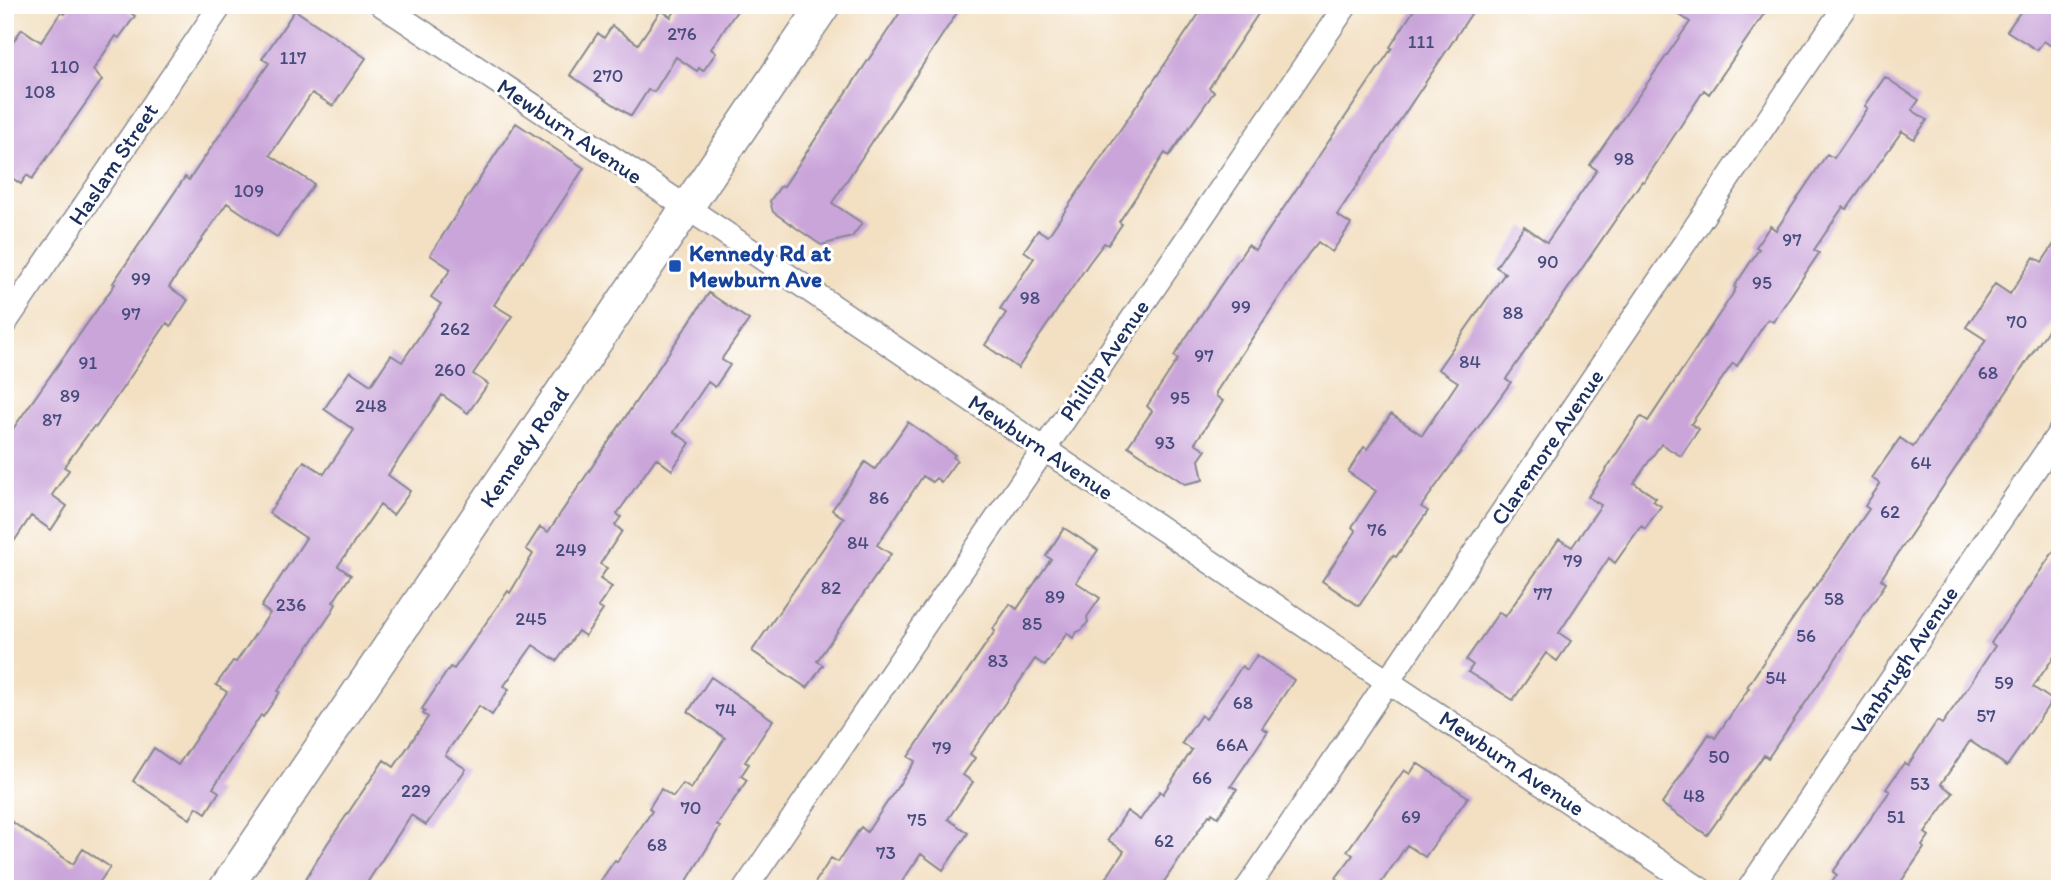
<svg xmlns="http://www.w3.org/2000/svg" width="2065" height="894" font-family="Itim,sans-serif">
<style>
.building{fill:#caa5da}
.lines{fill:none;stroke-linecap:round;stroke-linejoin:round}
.street-casing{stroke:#878890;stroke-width:26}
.secondary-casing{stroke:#878890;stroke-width:35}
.street{stroke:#fff;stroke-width:23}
.secondary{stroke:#fff;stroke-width:32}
.transit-dot{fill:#1a4fb4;stroke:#fff;stroke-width:2.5}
.labels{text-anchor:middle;stroke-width:6;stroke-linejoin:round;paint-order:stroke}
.number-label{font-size:19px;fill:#474c7d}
.street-label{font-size:23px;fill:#1b2f5e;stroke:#fff}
.transit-label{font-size:23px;font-weight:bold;fill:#164399;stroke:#fff;text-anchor:start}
</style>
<rect width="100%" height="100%" fill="#fff"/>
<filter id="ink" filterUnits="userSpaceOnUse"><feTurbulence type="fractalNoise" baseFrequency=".0143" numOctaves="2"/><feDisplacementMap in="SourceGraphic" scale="14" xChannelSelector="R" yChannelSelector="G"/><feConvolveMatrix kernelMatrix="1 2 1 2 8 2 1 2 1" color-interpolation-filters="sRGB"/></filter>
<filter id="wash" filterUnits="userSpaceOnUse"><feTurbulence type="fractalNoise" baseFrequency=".00686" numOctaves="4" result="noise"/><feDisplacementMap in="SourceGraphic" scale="28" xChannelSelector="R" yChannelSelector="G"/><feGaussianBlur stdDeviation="1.57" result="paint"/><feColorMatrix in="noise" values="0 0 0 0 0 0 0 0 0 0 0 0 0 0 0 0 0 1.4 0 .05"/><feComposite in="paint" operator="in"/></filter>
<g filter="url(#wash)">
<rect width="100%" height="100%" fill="#f3e0c3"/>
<g id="blocks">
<path class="building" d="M71,5H119L135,16L119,38L116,36L93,70L102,80L32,179L27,175L21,184L5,173V53L22,29L41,42L61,12L65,14Z
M679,5H741L711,49L716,53L703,71L699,68L697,71L676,57L654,92L648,90L631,116L570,75L598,33L604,38L612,26L638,44L661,10L671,17Z
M905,5H962L832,203L862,223L852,237L821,245L773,212L770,201L780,187L784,186Z
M1205,5H1264L1209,88L1214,92L1169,156L1165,153L1119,222L1122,224L1108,245L1104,243L1089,263L1018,368L985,345L1006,313L1000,309L1034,258L1024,251L1038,230L1048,236Z
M1417,5H1477L1337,215L1351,224L1332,252L1318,242L1309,253L1216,392V396L1223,401L1195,443L1206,450L1199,460L1203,480L1185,484L1128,446L1152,411L1147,406L1178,359L1174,356L1210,301L1248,245L1255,250L1392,48L1390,47Z
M1665,5H1770L1709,94L1704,90L1644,182L1642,181L1506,379L1511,382L1421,507L1428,511L1396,557L1393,555L1359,606L1322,581L1356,531L1352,527L1376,491L1348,472L1364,447L1367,449L1391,414L1422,435L1458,382L1438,369L1505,273L1496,267L1524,226L1547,242L1597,170L1590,165L1690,22Z
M2025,5H2060V52L2044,41L2037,50L2007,31Z
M295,10L366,58L333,106L312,93L270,155L314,184L277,237L227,203L169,287L188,300L171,326L167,323L96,427L94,426L64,467L69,470L52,495L67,506L51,530L31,516L5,555V440L115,284L113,283L185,177L189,180L269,63L262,59Z
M1885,77L1919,100L1912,110L1927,120L1914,139L1902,131L1847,209L1843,207L1814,250L1819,253L1773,322L1768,319L1737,366L1733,363L1691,424L1699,429L1681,456L1661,444L1634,483L1656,498L1653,501L1661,506L1645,529L1641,526L1615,563L1609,558L1578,604L1559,633L1571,641L1557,661L1546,653L1513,700L1468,672L1473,665L1466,660L1499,612L1505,617L1559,539L1572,547L1601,505L1588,497L1640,418L1642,417L1648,421L1732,295L1736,288L1734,287L1759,249L1756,247L1770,226L1776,230L1827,154L1834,158L1868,108L1865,106Z
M516,123L584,168L494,305L512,316L473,374L488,384L468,413L442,395L388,475L410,491L407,496L393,515L380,505L338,566L351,575L333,602L336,604L330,615L278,691L280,692L263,717L261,715L213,788L219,792L206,813L197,807L190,819L133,781L154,748L178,765L227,692L216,685L233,661L236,662L270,613L261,607L306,538L269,513L304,461L324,474L354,430L324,409L350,371L371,385L391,355L402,362L441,304L431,297L451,269L430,255Z
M2060,235V312L1881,579L1886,583L1840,652L1768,758L1764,755L1707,835L1662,804L1709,734L1715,738L1749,688L1747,687L1774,646L1869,509L1865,506L1880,484L1872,478L1900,438L1913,447L1986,340L1966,327L1995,284L2010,294L2034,257L2042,262Z
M709,293L749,320L723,357L722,360L730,365L715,387L708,382L674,432L690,443L672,470L656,458L617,514L621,517L615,525L622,531L600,564L607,568L600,579L612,587L598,607L603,610L585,636L578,631L557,661L533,645L504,686L509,689L492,715L479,706L445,755L466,769L426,825L411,815L363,889H318L305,880L327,844L384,760L394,767L428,717L423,714L425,711L422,709L450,667L454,669L508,591L510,593L533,554L526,549L540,527L548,532Z
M908,422L955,455L953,457L957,460L941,482L936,478L932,482L923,476L877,545L891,554L817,661L823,665L807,688L752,651L844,518L832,510L865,462L875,469Z
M1064,528L1098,550L1076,582L1100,598L1087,617L1088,622L1082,630L1077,632L1073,638L1067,633L1045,666L1035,659L970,754L975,758L963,775L973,782L948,819L968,833L943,870L921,854L897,889H811L831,858L838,862L861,827L867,832L915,761L908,757L995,631L993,629L1010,604L1017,609L1051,559L1046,556Z
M2060,542V648L2033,687L2052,700L2032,730L2007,766L1970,741L1941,784L1953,793L1925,833L1929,836L1922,846L1924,848L1896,889H1827L1837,875L1833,872L1890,791L1886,789L1904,763L1908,765L1937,721L1942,724L1964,693L1995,646L1991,643Z
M1257,655L1294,680L1262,728L1268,731L1231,786L1237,789L1218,817L1212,813L1211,816L1209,815L1159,889H1099L1124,851L1108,840L1127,811L1140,820L1160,791L1163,794L1192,750L1182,743L1201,715L1206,719L1242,666L1247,670Z
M711,677L773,720L745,762L749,764L741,776L747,780L717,825L720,827L682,889H595L615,860L617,862L652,811L649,808L661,789L673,797L683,784L691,789L725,738L688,712Z
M1417,763L1468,797L1425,857L1407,845L1377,889H1352L1336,878L1353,855L1347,851L1404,770L1410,774Z
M5,817L73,864L83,849L110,867L99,883L107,889H5Z"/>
</g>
</g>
<g filter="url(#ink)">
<use href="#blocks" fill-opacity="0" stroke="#878890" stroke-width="2"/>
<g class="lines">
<defs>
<path id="street" d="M382,5L725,233L1357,661L1700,889
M5,323L221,5
M745,889L1346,5
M1247,889L1846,5
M1749,889L2060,432"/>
<path id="secondary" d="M225,889L824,5"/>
</defs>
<use href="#street" class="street-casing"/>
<use href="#secondary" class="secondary-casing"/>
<use href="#street" class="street"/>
<use href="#secondary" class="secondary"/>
</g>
</g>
<rect class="transit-dot" x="668" y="259" width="14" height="14" rx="3.5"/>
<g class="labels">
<g class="number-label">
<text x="682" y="40">276</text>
<text x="1421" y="48">111</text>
<text x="293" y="64">117</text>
<text x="65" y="73">110</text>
<text x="608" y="82">270</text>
<text x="40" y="98">108</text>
<text x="1624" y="165">98</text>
<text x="249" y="197">109</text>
<text x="1792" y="246">97</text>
<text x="1548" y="268">90</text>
<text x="141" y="285">99</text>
<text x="1762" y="289">95</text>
<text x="1030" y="304">98</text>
<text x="1241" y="313">99</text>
<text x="1513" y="319">88</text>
<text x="131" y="320">97</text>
<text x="2017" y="328">70</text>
<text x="455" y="335">262</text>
<text x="1204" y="362">97</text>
<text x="1470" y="368">84</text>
<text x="88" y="369">91</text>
<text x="450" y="376">260</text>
<text x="1988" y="379">68</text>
<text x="70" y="402">89</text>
<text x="1180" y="404">95</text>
<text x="371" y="412">248</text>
<text x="52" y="426">87</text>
<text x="1165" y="449">93</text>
<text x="1921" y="469">64</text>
<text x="879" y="504">86</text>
<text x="1890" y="518">62</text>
<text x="1377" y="536">76</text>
<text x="858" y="549">84</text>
<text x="571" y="556">249</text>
<text x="1573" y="567">79</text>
<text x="831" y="594">82</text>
<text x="1543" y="600">77</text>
<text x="1055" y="603">89</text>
<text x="1834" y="605">58</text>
<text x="291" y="611">236</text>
<text x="531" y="625">245</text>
<text x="1032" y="630">85</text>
<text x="1806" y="642">56</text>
<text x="998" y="667">83</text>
<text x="1776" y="684">54</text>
<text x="2004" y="689">59</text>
<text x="1243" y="709">68</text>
<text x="726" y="716">74</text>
<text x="1986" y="722">57</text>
<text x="1232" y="751">66A</text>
<text x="942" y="754">79</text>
<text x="1719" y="763">50</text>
<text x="1202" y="784">66</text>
<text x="1920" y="790">53</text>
<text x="416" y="797">229</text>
<text x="1694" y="802">48</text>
<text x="691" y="814">70</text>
<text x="1411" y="823">69</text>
<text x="1896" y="823">51</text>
<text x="917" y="826">75</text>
<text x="1164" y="847">62</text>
<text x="657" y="851">68</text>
<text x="886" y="859">73</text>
</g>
<g class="street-label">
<text transform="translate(570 131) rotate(34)" y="8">Mewburn Avenue</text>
<text transform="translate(113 164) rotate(-56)" y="8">Haslam Street</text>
<text transform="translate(1104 360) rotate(-56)" y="8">Phillip Avenue</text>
<text transform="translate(524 447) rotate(-56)" y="8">Kennedy Road</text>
<text transform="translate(1041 447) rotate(34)" y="8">Mewburn Avenue</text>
<text transform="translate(1547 447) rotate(-56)" y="8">Claremore Avenue</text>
<text transform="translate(1904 660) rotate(-56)" y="8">Vanbrugh Avenue</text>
<text transform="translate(1512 763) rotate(34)" y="8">Mewburn Avenue</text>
</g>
<g class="transit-label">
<text x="689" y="261">Kennedy Rd at<tspan x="689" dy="26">Mewburn Ave</tspan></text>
</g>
</g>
<rect width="2065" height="894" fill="none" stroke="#fff" stroke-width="28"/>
</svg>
